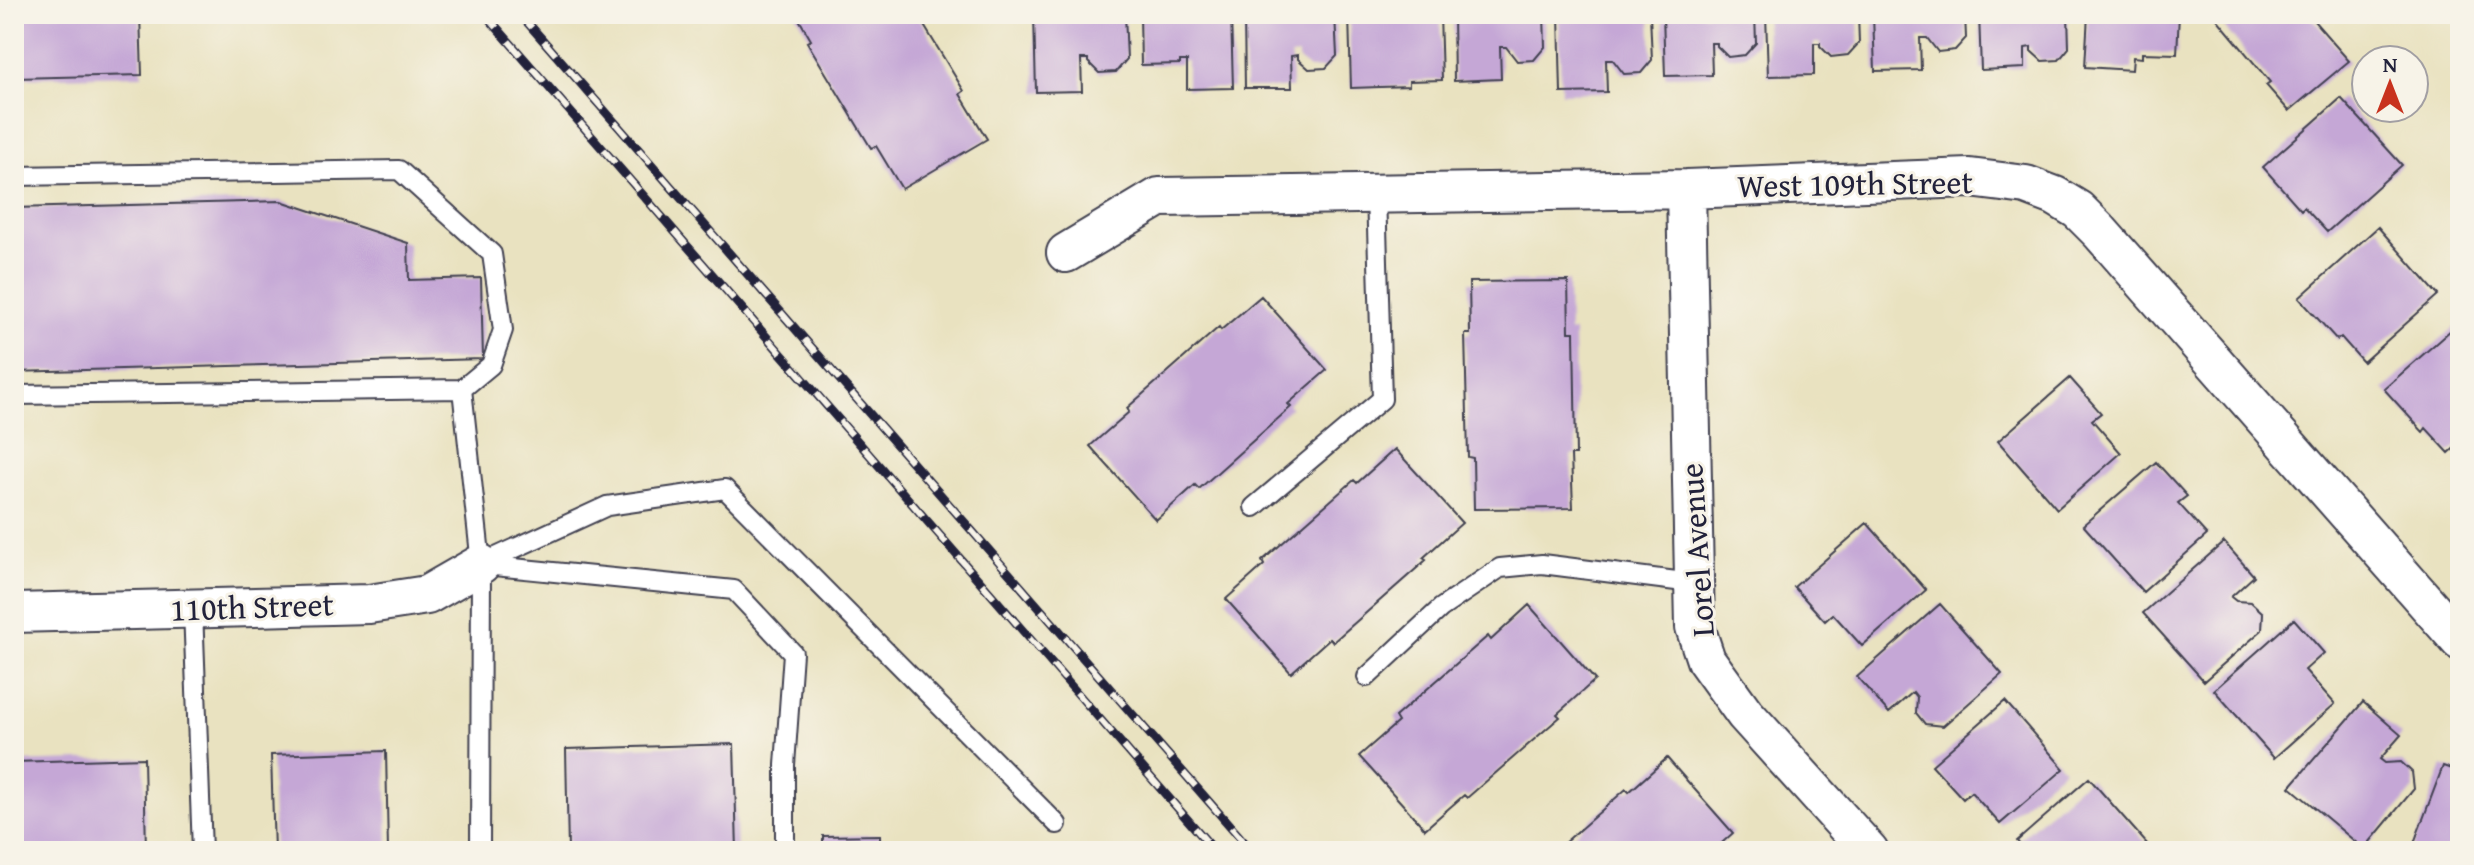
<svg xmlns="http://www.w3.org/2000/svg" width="2474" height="865" font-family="'Gentium Book Plus',serif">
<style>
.building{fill:#c5a7d6}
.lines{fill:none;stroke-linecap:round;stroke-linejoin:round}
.service-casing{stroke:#403f4f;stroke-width:22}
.minor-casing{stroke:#403f4f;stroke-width:42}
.service{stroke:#fff;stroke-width:18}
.minor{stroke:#fff;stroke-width:38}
.rail-casing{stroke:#22223b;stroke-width:9}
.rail{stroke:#f7f3e8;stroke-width:6;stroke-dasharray:18;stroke-linecap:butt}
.labels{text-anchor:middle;stroke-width:6;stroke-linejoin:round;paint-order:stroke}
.street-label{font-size:32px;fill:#22223b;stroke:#f7f3e8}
</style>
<rect width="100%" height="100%" fill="#f7f3e8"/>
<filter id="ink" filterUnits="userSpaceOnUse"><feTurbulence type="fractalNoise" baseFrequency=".0125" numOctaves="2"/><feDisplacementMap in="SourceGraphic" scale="16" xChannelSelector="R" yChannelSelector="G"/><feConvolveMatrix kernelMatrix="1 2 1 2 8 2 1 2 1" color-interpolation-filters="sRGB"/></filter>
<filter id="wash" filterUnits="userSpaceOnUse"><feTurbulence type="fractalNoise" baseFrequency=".006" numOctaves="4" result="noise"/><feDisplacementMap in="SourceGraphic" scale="32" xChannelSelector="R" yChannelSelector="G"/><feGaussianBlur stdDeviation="1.8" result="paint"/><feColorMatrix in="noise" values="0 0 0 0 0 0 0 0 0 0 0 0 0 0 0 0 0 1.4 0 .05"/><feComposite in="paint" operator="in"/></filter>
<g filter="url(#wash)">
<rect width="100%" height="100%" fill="#e9e2c0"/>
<g id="blocks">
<path class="building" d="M14,14H140L142,75L14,78Z
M796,14H917L964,91L960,94L987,139L902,189L876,146L871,148L807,42L811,40Z
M1034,14H1125L1127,59L1116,72L1099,73L1088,62V59H1081L1082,91L1036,92Z
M1140,14H1231L1233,88L1187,89V61H1180V64L1141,65Z
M1244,14H1335L1337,56L1326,68L1309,69L1298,59V55L1291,56L1292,88H1245Z
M1349,14H1440L1442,80L1409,81V86L1351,88Z
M1453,14H1544L1545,47L1534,60L1517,61L1506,47H1500L1501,79L1454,81Z
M1559,14H1650L1652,60L1641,73L1624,74L1613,60H1606L1607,92L1561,93Z
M1663,14H1755L1756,43L1745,55L1728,57L1717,46V43H1711L1712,75L1665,76Z
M1766,14H1858L1859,43L1848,55L1831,57L1820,46V43H1814V75L1768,76Z
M1873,14H1965L1966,38L1955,50L1938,52L1927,38H1920L1921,70L1875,71Z
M1979,14H2068L2069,48L2059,60L2042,61L2031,51V47L2025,48V68L1981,70Z
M2088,14H2179L2177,54L2142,53V58L2133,57L2132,70L2085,67Z
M2213,14H2308L2349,61L2289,111L2266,85L2270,82Z
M2341,98L2402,165L2327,232L2304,207L2301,210L2263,167Z
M281,201L408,243L409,280L481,278L483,359L14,372V208Z
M2378,227L2438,295L2363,362L2341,337L2337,340L2299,298Z
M1568,281L1569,332H1574L1576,455H1571L1573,508L1474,509L1473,458L1468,457L1465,334H1470L1469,282Z
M1261,296L1327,370L1288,404L1291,407L1199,489L1195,485L1156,520L1090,446L1129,412L1127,408L1219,327L1221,330Z
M2460,322V443L2449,453L2426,428L2423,432L2384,389Z
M2070,378L2101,413L2092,420L2121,453L2057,509L1998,441Z
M1395,449L1462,523L1423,558L1426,560L1333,642L1330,638L1291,673L1226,599L1264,565L1262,561L1354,480L1357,483Z
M2156,462L2187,496L2178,503L2207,535L2143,592L2083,525Z
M1867,523L1926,590L1862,646L1833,614L1825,621L1794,587Z
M2224,542L2254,576L2231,597L2236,601L2251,602L2263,613L2262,630L2204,681L2143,613Z
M1940,604L2002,674L1943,726L1925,724L1916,713L1917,697L1913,692L1889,713L1857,677Z
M1529,605L1595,680L1557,714L1560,717L1467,798L1464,795L1425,829L1359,756L1398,722L1395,717L1488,636L1491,640Z
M2294,619L2324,653L2305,670L2335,704L2274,758L2214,690Z
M2005,701L2064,769L2000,824L1971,792L1963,799L1932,765Z
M2363,702L2401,735L2380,759L2385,763L2401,762L2412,772L2414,789L2364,849L2290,787Z
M734,744L737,851H568L566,749Z
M386,751L388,851H274L271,755Z
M144,758L146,851H14V762Z
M1667,758L1733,833L1713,851H1555L1626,789L1629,792Z
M2443,766L2460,772V851H2411Z
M2089,778L2148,845L2141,851H2025L2017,841Z
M880,835V851H823V836Z"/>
</g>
</g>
<g filter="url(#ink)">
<use href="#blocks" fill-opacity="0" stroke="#403f4f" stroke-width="2"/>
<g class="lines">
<defs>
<path id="service" d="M14,176L399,170L492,254L503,330L491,365L462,389
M14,395L462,389L481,564L480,851
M1254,507L1382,399L1376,193
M481,564L607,506L725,489L1057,824
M484,565L734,590L793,653L785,765V851
M193,609L202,851
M1367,677L1441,608L1500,568L1542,564L1692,583"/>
<path id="minor" d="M1686,189L1695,627L1706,660L1745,714L1869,851
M1066,253L1159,197L1686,189L1970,178L2026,185L2055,196L2078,210L2100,232L2460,641
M14,613L369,604L427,595L481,564"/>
</defs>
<use href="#service" class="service-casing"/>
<use href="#minor" class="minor-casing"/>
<use href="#service" class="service"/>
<use href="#minor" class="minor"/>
<defs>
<path id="rail" d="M485,14L1215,851
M520,14L1252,851"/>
</defs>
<use href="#rail" class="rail-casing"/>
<use href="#rail" class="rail"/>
</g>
</g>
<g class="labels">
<g class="street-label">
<text transform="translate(1855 184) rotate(-1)" y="11">West 109th Street</text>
<text transform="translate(1697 550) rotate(-94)" y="11">Lorel Avenue</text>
<text transform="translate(252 607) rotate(-2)" y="11">110th Street</text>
</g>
</g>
<rect width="2474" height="865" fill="none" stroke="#f7f3e8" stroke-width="48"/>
<g transform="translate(2390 84)"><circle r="38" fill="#f7f3e8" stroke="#a29fa3" stroke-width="2"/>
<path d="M0-6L14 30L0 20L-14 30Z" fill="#c8321e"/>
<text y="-12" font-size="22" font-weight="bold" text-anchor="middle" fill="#22223b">N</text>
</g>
</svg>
